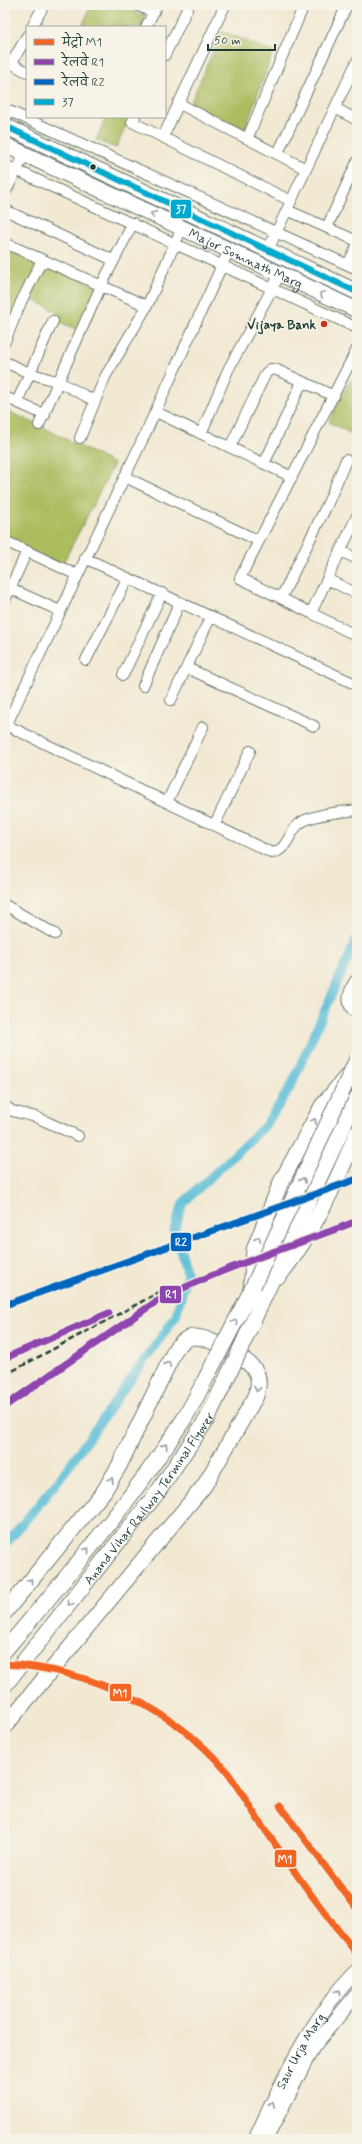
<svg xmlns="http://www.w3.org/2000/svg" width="362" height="2144" font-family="Mynerve,'Playpen Sans Deva',sans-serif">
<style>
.green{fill:#acbd60;stroke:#667d4a}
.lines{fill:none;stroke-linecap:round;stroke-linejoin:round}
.canal{stroke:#59bdd7;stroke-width:9}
.minor-casing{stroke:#69796c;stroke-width:12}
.tertiary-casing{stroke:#69796c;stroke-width:15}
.secondary-casing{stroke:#69796c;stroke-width:17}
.minor{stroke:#fff;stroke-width:10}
.tertiary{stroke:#fff;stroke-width:13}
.secondary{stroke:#fff;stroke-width:15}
.rail{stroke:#1f3d34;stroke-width:2.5;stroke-dasharray:6 3;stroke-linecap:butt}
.secondary-bridge-casing{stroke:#69796c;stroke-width:17;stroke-linecap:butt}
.secondary-bridge{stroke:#fff;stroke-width:15}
.bus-1-casing{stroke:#f7f3e8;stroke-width:9}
.bus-1{stroke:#00a9ce;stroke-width:6}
.rail-1-casing{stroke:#f7f3e8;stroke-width:10}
.rail-2-casing{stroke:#f7f3e8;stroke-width:10}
.rail-1{stroke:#8e44ad;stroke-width:7}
.rail-2{stroke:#0065bd;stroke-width:7}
.metro-1-casing{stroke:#f7f3e8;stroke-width:10}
.metro-1{stroke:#f26522;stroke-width:7}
.oneway{stroke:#8f9e9a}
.bus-dot{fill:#1f3d34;stroke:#f7f3e8;stroke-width:1.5}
.poi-dot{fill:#c8321e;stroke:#f7f3e8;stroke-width:1.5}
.labels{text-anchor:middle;stroke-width:3;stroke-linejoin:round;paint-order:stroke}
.street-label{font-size:13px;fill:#1f3d34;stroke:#f7f3e8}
.poi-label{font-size:13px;font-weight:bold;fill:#1f3d34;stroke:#f7f3e8;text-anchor:end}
.line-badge{stroke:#f7f3e8;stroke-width:1.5}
.badge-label{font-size:11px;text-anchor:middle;font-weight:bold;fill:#fff}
</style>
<rect width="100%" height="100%" fill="#f7f3e8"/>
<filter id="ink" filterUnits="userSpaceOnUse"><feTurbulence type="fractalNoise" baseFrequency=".025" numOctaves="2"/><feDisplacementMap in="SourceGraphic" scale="8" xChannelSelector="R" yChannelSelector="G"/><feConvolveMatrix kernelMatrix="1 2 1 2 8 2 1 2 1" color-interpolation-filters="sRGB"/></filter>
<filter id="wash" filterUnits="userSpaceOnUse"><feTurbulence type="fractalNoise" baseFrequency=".012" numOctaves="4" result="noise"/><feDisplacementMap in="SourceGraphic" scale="16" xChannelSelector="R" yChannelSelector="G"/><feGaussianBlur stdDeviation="0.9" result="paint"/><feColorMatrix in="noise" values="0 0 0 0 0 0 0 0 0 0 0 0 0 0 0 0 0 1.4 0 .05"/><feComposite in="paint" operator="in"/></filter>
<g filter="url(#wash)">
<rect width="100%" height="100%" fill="#f2e9d3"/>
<path class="green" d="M91,5H113L145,16L142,27H82Z
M222,31L273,52L245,129L190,104Z
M106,117H130L116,148L96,140Z
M5,245L104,290L84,333L54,319L58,312L25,296L15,315L5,311Z
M350,380L357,383V437L329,422Z
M5,410L39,425L114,464L62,565L5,538Z"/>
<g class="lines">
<path class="canal" d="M5,1545L58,1481L176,1316L187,1274L174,1230L183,1203L265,1126L290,1088L357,938"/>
</g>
</g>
<g filter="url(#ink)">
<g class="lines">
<defs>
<path id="minor" d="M136,5L153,12
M32,27L44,5
M146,27L157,5
M165,55L189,5
M5,60L27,72
M11,64L27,36
M178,103L306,169
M335,108L357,120
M5,109L357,269
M135,117L132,122L291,201
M163,137L225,5
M248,137L304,5
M278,153L347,5
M5,165L357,328
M5,193L25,154
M5,210L113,260
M287,210L357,241
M327,227L357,162
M5,243L147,306
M268,250L357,61
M348,264L357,246
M5,341L21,302L42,260
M5,362L29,373L59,382L95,401
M5,397L45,415
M17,402L53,321
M156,412L292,477
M39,425L101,286L133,223
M201,434L228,370L280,274
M80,438L105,377L147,306L182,228
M230,447L266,373L271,369L277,370L334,396
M264,464L302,382
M125,477L259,541
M357,516L311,613L357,636
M5,541L77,575
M341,551L357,559
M85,558L357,685
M327,579L357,594
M5,586L60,611
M281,598L328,503L346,460
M5,600L27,551
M311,613L240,578L357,349
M86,660L128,578
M187,668L314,726
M123,675L162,593
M143,686L180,602
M171,700L211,616
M6,725L272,853C287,851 289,832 299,824C310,814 342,812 357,810
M5,728L147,430L229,250
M167,802L203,727
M215,824L250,751
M5,905L55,934
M5,1106L12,1111L36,1117L78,1136"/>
<g id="tertiary">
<path id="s1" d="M255,2139C282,2081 311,2016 357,1971"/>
<path d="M266,2139L313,2047L357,1994"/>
</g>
<g id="secondary">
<path d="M5,126L357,292"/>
<path id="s2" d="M5,145L357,310"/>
<path d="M357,982C351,992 347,1003 357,1011"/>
<path d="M279,1276C313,1234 336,1183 357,1133"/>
<path d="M251,1290L254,1250L281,1182L322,1106L347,1076"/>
<path d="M265,1295L357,1097"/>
<path d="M5,1612L104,1491L119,1466L176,1348C181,1343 185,1338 193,1337C208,1336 249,1359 256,1372C260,1380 258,1388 256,1396L204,1486L5,1726"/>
<path d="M5,1650C68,1576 131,1501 184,1419C196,1399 206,1377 217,1357"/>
<path id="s3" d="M5,1685L157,1493L207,1419L234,1363"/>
</g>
</defs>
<use href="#minor" class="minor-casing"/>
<use href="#tertiary" class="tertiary-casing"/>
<use href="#secondary" class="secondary-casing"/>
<use href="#minor" class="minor"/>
<use href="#tertiary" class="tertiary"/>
<use href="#secondary" class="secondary"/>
<path class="rail" d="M5,1375L167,1288
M5,1406L20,1396"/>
<defs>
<path id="secondary-bridge" d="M217,1357L251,1291L357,1059
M234,1363L265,1295"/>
</defs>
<use href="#secondary-bridge" class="secondary-bridge-casing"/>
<use href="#secondary-bridge" class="secondary-bridge"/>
<defs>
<path id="bus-1" d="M5,126L357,292"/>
</defs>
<use href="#bus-1" class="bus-1-casing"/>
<use href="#bus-1" class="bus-1"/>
<defs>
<path id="rail-1" d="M5,1358L109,1313
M5,1406L154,1303C218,1268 289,1248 357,1221"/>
<path id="rail-2" d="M5,1305L357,1179"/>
</defs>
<use href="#rail-1" class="rail-1-casing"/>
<use href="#rail-2" class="rail-2-casing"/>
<use href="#rail-1" class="rail-1"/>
<use href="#rail-2" class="rail-2"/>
<defs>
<path id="metro-1" d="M5,1664C88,1669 173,1707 227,1772C240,1789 251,1810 264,1828C293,1871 324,1913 357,1954
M280,1806L357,1909"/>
</defs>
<use href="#metro-1" class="metro-1-casing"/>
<use href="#metro-1" class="metro-1"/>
</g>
<defs><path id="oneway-chevron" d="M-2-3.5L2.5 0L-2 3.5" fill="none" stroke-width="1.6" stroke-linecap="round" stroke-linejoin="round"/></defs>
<g class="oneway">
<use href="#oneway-chevron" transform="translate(153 214) rotate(-155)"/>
<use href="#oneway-chevron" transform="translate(322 294) rotate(-155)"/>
<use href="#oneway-chevron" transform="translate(314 1121) rotate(-62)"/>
<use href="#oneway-chevron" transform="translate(303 1180) rotate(-65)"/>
<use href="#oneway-chevron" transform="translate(258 1239) rotate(-68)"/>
<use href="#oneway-chevron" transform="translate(235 1322) rotate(-62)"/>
<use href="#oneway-chevron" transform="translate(168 1364) rotate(-65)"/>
<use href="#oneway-chevron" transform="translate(257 1389) rotate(102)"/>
<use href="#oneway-chevron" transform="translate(165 1446) rotate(-55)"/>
<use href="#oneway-chevron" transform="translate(111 1480) rotate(-58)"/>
<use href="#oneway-chevron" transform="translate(87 1550) rotate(-52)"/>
<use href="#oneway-chevron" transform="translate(30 1581) rotate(-51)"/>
<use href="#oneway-chevron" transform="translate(70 1603) rotate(128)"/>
<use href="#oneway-chevron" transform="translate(338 1992) rotate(-52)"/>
<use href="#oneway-chevron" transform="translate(272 2104) rotate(-65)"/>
</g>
</g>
<circle class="bus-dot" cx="93" cy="167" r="3.5"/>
<circle class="poi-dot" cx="324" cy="324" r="4"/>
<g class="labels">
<g class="street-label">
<text dy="5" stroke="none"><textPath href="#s2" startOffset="266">Major Somnath Marg</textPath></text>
<text dy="5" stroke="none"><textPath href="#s3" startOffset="236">Anand Vihar Railway Terminal Flyover</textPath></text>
<text dy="5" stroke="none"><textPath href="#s1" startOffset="99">Saur Urja Marg</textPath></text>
</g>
<g class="poi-label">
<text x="316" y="329">Vijaya Bank</text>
</g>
</g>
<g class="line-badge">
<rect x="170" y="199" width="22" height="20" rx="4" fill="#00a9ce"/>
<rect x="170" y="1232" width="22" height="20" rx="4" fill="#0065bd"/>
<rect x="159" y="1285" width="23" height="19" rx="4" fill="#8e44ad"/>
<rect x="109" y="1683" width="23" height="19" rx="4" fill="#f26522"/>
<rect x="274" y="1849" width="23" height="19" rx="4" fill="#f26522"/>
</g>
<g class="badge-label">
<text x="181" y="213">37</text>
<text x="181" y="1246">R2</text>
<text x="171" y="1298">R1</text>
<text x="120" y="1697">M1</text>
<text x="285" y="1863">M1</text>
</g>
<rect width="362" height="2144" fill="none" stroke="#f7f3e8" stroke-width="20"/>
<rect x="26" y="26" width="140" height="92" fill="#f7f3e8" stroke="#a1aaa0"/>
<rect x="34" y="39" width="20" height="6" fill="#f26522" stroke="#a1aaa0"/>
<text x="62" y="46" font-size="12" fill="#1f3d34">मेट्रो M1</text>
<rect x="34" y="59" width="20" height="6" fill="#8e44ad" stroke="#a1aaa0"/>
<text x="62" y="66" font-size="12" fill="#1f3d34">रेलवे R1</text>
<rect x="34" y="79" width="20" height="6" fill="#0065bd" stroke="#a1aaa0"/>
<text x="62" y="86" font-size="12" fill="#1f3d34">रेलवे R2</text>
<rect x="34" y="99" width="20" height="6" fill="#00a9ce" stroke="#a1aaa0"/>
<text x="62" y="106" font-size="12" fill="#1f3d34">37</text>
<path d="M208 44v6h67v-6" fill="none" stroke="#1f3d34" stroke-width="2"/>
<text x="214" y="44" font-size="12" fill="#1f3d34" stroke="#f7f3e8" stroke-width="3" paint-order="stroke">50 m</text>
</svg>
